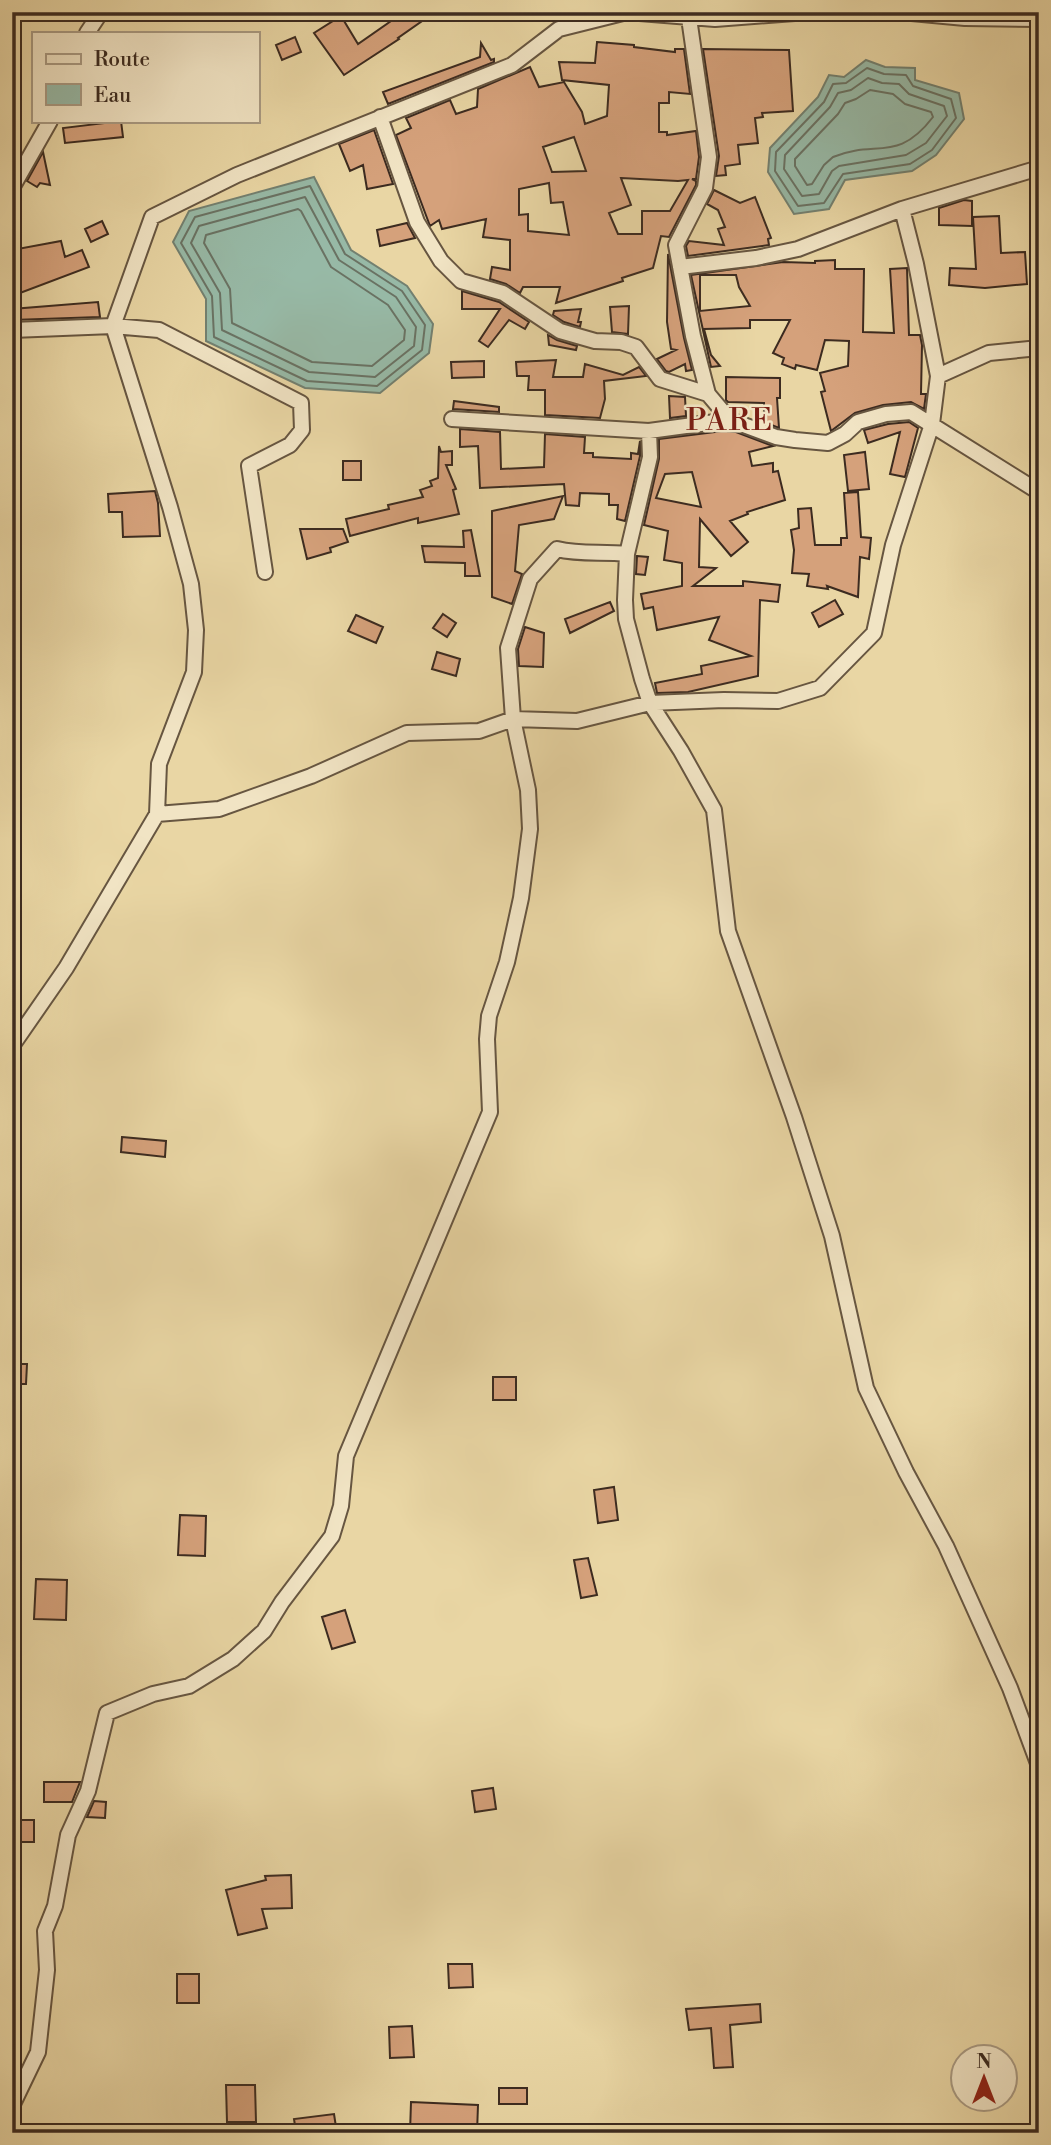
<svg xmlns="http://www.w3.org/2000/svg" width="1051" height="2145" font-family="'Libre Bodoni',serif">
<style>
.water{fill:#97b9a6;stroke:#738070;stroke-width:2}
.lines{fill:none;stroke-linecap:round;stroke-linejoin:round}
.shore{stroke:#6a7263;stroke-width:2}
.building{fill:#d5a17b;stroke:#3c2b20;stroke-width:2;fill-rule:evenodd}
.street-casing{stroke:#675641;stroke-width:18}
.street{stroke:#f1e4c4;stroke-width:14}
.labels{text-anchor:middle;stroke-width:5;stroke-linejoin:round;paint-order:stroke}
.quarter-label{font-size:30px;letter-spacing:2px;fill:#7a1f14;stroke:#f1e4c4}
</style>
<rect width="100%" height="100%" fill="#e9d6a4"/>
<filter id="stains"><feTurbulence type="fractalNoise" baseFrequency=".00286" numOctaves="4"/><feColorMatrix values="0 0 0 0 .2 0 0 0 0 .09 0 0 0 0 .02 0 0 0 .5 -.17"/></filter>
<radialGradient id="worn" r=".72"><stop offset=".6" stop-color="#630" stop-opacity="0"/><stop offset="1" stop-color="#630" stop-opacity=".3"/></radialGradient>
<path class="water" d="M866,60L885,67L915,68V80L959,93L964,119L936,155L912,171L845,180L829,209L794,214L768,172L770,148L818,97L829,75L844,77Z
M314,177L351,250L407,286L433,324L429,353L380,393L305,388L206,341V299L173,242L189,211Z"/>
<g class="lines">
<path class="shore" d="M867,68L884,74L906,75L913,86L951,99L956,118L932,150L910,164L843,174L824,203L798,206L775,171L776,152L824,102L833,84L846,83Z
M868,78L882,83L899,84L909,94L944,106L947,116L926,143L906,155L839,166L832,171L819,194L802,196L784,169L785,155L830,107L838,93L851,90Z
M870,90L893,94L905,104L931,112L933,117C897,164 876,139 833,157L824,165L812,184L807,185L795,166V159L838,114L845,103L856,99Z
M310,186L345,254L402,291L425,325L422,350L377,386L307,381L214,337L212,296L181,243L195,217Z
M305,197L339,260L396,297L416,327L414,346L375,377L309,372L222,330L220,293L191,243L199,226Z
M298,209L301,211L331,267L388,305L405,330L404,340L372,366L312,362L232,323L230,289L204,243L206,235Z"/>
</g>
<path class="building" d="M404,12H435L398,38L399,39L344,75L314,33L341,16L358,44Z
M295,37L301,52L282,60L276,45Z
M597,42L634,45V47L675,52V49H684L690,94L669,92V103H659V132H667V135L696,131L699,157L696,179H692L696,181V185L669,237L661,236L653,268L622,278L623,281L556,303L560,287H523L520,293L506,284L490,279L492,267L510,270V240L483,237L486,219L442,229L439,220L430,226L396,135L411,128L406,118L450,100L456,114L477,107L478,89L530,67L539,87L564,82L582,112L585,124L607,116L609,85L562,80L559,62L595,63ZM574,137L586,171L552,172L543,147ZM621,178L678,181L688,180L670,211H642V234H618L609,213L631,205ZM549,183L551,203L563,202L569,235L528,231V214L519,215V189Z
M481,43L491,60L494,59V62L388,104L383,92L480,57Z
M703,49L789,50L793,111L762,113L763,117L755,118L758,143L738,145L740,164L725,166L726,175L716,176L719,156Z
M121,121L123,137L65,143L63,128Z
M374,130L393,184L367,189L363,165L350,171L339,144Z
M43,152L50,185L40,183L37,187L27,181Z
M714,190L740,203L755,197L771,238L768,239L769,245L688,256L686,246L689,241L724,245L718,229L725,227L718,210L707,204Z
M964,200L972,201V226L939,225V208Z
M999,216L1001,253L1025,252L1027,284L985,288L949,285L950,268L976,269L973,217Z
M102,221L108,234L91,242L85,229Z
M407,223L415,238L380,246L377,230Z
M61,241L65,257L82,250L89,267L12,296V250Z
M668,254L684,338L692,370L686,371L685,364L669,372L666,371L657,359L676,350L671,349L667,322Z
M835,260V269H864L863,332L894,333L890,269L907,268L909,335H920L922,345L921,394H926L924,409L911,402L883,405L855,413L831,431L821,392L825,391L820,373L848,366L849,341L825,340L817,370L796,365L795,369L782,364L784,358L773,353L790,320H750V328L704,329L711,355L720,366L711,367L691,275L783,262L815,263V261ZM700,275H736L739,287L750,306L700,311Z
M462,291L499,302L529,322L525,329L509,320L488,347L479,341L500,309H462Z
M98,302L100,317L12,320V309Z
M629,306L628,334L612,332L610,307Z
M581,309L578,322H581L580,327L564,322L553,315L554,311Z
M548,335L557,340L577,346L576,350L549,345Z
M556,360L553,377H583L585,364L623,375L639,367L646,376L604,381L605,399L600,418L545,415V390H528L529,376H517L516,362Z
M484,361V377L452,378L451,362Z
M726,377L780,378V398H777L779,428L764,422V403L728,402L726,400Z
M669,396L685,397L686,416L670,418Z
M454,401L499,407V412L453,409Z
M909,422L918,428L905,477L890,474L900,432L868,443L864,430L888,424Z
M460,429L500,432L501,469L544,467L545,434L585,437L584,453H593V457L631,459V453L638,454L640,441V456L625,521L617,519L618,505H609V494L580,493L579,506L566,505L564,484L480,488L478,446L460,447Z
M723,431L736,432L773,446L749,452L752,466L773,463V472L778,471L785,500L747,512L748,514L730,521L748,542L731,556L700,519L699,567L716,568L693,586H743V581L780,585L778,602L760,600L758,676L688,692L657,693L655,683L702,674L701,666L751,656L709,640L719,617L657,630L653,607L644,609L641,594L682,586V563L664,560L668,531L644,525L659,459V439ZM692,472L701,507L656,498L665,474Z
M439,446L441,452L452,451V465H446L456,489L453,490L459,514L418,523V518L350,536L346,519L389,509L388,505L423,497L420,490L432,486L430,481L438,478Z
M865,452L869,489L848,491L844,455Z
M343,461H361V480H343Z
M155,491L158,503L160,536L123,537L122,512H109L108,494Z
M858,492L861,537L871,538L869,559L860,557L858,597L827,586L828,589L807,586L809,574L792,573L794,550L791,530L799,528L798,509L811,508L815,545H841V538H847L844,493Z
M563,496L554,519L519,525L515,571L522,574L512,604L492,597V511Z
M300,529H343L348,542L330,548L331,552L307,559Z
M471,530L480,576H465V563L425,562L422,546L464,547L463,531Z
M637,556L648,557L645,575L636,574Z
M835,600L843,614L819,627L812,613Z
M610,602L614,611L570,633L565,619Z
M443,614L456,623L447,637L433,628Z
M356,615L383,627L376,643L348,631Z
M525,627L544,633L543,667L519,666L518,649Z
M437,652L460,659L456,676L432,669Z
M122,1137L166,1141L165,1157L121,1152Z
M12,1364H27L26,1384H12Z
M493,1377H516V1400H493Z
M614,1487L618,1520L598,1523L594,1490Z
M180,1515L206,1516L205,1556L178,1555Z
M588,1558L597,1595L581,1598L574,1560Z
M36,1579L67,1580L66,1620L34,1619Z
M345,1610L355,1642L332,1649L322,1617Z
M44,1782H80L72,1802H44Z
M493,1788L496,1809L475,1812L472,1791Z
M94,1801L106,1802L105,1818L87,1817Z
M12,1820H34V1842H12Z
M291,1875L292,1908L262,1909L267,1928L238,1935L226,1890L266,1880L265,1876Z
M448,1964H472L473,1987L449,1988Z
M177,1974H199V2003H177Z
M760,2004L761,2022L730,2025L733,2067L714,2068L711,2028L689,2030L686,2009Z
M412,2026L414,2057L390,2058L389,2027Z
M226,2085H255L256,2122H227Z
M499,2088H527V2104H499Z
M411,2102L478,2105L477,2133H410Z
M334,2114L336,2127L296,2132L294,2119Z"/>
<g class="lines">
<defs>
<path id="street" d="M901,12L965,18L1039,19
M689,18L709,157L705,188L676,245L693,336L708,394L730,420L776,437L795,440L828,443L845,434L858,422L886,414L911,412L1039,492
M87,33L101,12
M380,117L417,222L441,261L461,281L503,293L560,331L595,341L621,342L636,347L660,379L708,394
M12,188L50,121
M902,209L916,264L938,376
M680,267L756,258L798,249L902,209L1039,168
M12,330L113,326L159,330L301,403L302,430L290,445L249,466L265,572
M452,419L649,431L730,420
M649,431L650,457L627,554L625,600L626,619L642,679L650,703L681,751L714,810L728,931L794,1117L832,1236L866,1388L906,1472L946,1546L1010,1688L1039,1766
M157,814L159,764L194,672L196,630L191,584L170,507L113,326L152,217L237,175L512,65L559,29L627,12L715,19L808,12
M12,1046L66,968L157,814L219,809L311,776L407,733L479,731L513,719L577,721L650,703L724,700L778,701L820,688L874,633L893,545L932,424L938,376L989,353L1039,348
M12,2106L38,2052L47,1970L45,1931L55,1906L68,1835L88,1791L107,1713L153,1694L189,1686L233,1659L264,1631L282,1602L332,1536L341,1506L346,1456L490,1112L487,1039L489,1016L507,962L521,898L530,829L528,790L513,719L508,648L530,579L557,549C581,555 603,551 627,554"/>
</defs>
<use href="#street" class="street-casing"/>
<use href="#street" class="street"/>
</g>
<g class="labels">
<g class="quarter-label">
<text x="730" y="430">PARE</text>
</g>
</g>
<rect width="1051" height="2145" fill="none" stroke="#e9d6a4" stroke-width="42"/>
<rect x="14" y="14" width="1023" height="2117" fill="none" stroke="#3c2b20" stroke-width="3.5"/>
<rect x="21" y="21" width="1009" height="2103" fill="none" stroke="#3c2b20" stroke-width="2"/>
<rect x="32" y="32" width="228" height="91" fill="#f1e4c4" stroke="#a99a82" stroke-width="2"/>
<rect x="46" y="54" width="35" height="10" fill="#f1e4c4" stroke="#a99a82" stroke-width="2"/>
<text x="94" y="66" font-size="21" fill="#3c2b20">Route</text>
<rect x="46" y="84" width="35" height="21" fill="#97b9a6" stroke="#a99a82" stroke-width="2"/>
<text x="94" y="102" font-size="21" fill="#3c2b20">Eau</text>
<g transform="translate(984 2078)"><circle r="33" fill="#f1e4c4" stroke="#a99a82" stroke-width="2"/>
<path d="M0-5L12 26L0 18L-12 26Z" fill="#8f2418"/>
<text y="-10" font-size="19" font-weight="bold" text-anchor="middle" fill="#3c2b20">N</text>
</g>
<rect width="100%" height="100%" filter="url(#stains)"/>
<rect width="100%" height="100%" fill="url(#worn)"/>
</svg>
